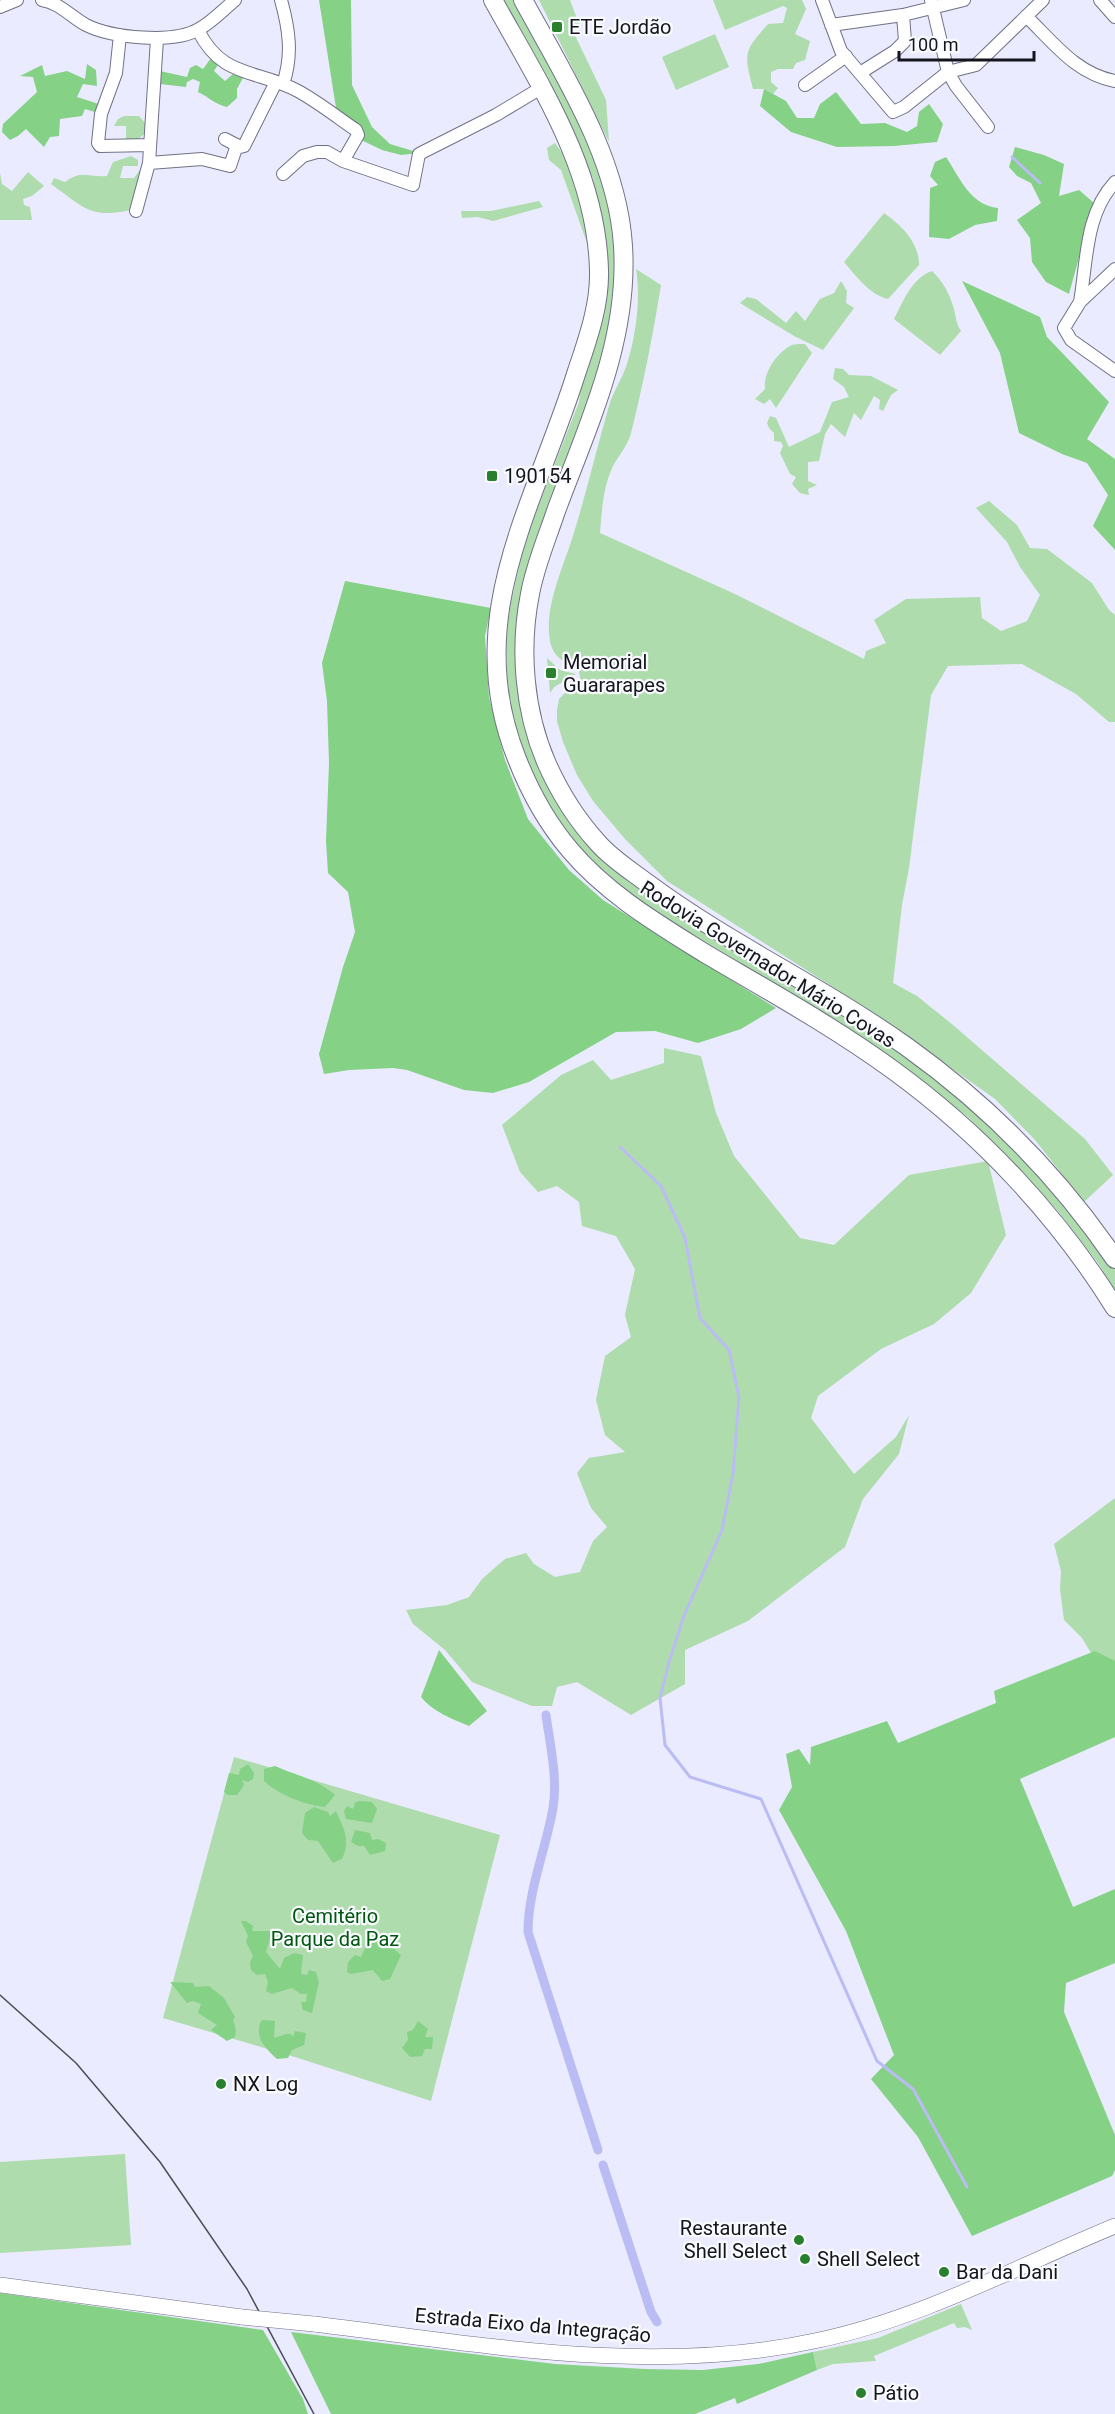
<svg xmlns="http://www.w3.org/2000/svg" width="1115" height="2414" font-family="Roboto,sans-serif">
<style>
.green{fill:#aedcad}
.forest{fill:#85d186}
.lines{fill:none;stroke-linecap:round;stroke-linejoin:round}
.stream{stroke:#bbbcf3;stroke-width:3}
.canal{stroke:#bbbcf3;stroke-width:9}
.minor-casing{stroke:#707185;stroke-width:14}
.major-casing{stroke:#707185;stroke-width:16}
.highway-casing{stroke:#707185;stroke-width:20}
.minor{stroke:#fff;stroke-width:12}
.major{stroke:#fff;stroke-width:15}
.highway{stroke:#fff;stroke-width:18}
.tram{stroke:#4d4d58;stroke-width:1.5}
.major-bridge-casing{stroke:#707185;stroke-width:16;stroke-linecap:butt}
.major-bridge{stroke:#fff;stroke-width:15}
.poi-dot{fill:#28802f;stroke:#f9fafe;stroke-width:2}
.labels{text-anchor:middle;stroke-width:4.5;stroke-linejoin:round;paint-order:stroke}
.poi-label{font-size:20px;fill:#14141c;stroke:#f9fafe;text-anchor:start}
.street-label{font-size:20px;fill:#14141c;stroke:#f9fafe}
.park-label{font-size:20px;fill:#015710;stroke:#f9fafe}
</style>
<rect width="100%" height="100%" fill="#eaebfe"/>
<path class="green" d="M503,0H518L590,137L616,226L615,323L531,569V731L597,850L836,1009L905,1056L964,1101L1041,1174L1101,1248L1115,1269V1290L1098,1263L1058,1211L969,1118L942,1097L746,973L601,874L540,799L512,717L507,685L506,626L524,543L579,402L605,235L593,178Z
M539,0H570L580,27L572,29L606,100L609,142Z
M713,0H802L806,9L795,34L810,41L805,60L796,63L793,69H778L771,72V82L778,88L773,94L764,89H753C744,53 743,52 768,24L783,23L787,8L783,6L725,30Z
M715,34L729,67L676,90L662,57Z
M124,116H139L148,126L144,134L135,142L126,141V126H114L118,119Z
M555,143L574,169L586,221L587,243L561,170L549,160L547,148Z
M131,156L138,160V166H123L120,178H134L142,167L135,209C90,220 85,208 51,184L54,178L65,182C82,169 89,178 107,176L113,162Z
M28,172L44,186L32,196L23,199L24,205L30,207L32,220H0V173L2,184L12,191Z
M539,201L543,207L493,221L478,217L462,218L461,211H491Z
M884,213C902,226 919,242 919,265L888,299C870,295 856,276 844,262Z
M636,269L661,285C653,335 643,385 631,433C628,445 619,455 613,466C603,487 602,509 600,533L735,594L864,659L866,651L886,643L874,620L906,599L980,597L982,618L1001,631L1027,621L1040,595L1020,567L1007,542L976,508L989,501L1017,525L1030,548L1047,549L1092,583L1109,610L1115,615V722H1109L1076,694L1022,664L948,666L931,695L909,868L902,905L893,983L917,996L953,1025L1085,1139L1113,1175L1084,1202L1035,1140L995,1099L875,1014L667,881L625,839L593,801L577,775L563,742L557,721V710L559,699L569,689L581,682L578,667C564,663 553,657 550,641C544,608 562,570 572,539C586,495 596,450 609,406C613,392 622,379 627,364C636,335 641,299 636,269Z
M932,271C943,281 950,295 954,309C956,317 956,324 961,331L940,355L894,319C904,300 912,278 932,271Z
M841,281L847,291L846,303L854,308L823,350L794,336L740,303L747,297L756,299L786,323L796,311L805,321L820,299L834,293Z
M805,344L812,353L776,408L770,399L764,404L755,399L765,389C763,373 776,354 790,346C793,344 800,344 805,344Z
M835,368L843,369L849,375L871,376L898,390L891,395L883,411L879,409L880,400L874,396L861,420L854,413L845,437L831,424L825,434L819,461L808,462V481L817,485L808,489L809,495L800,493L792,484L796,477L790,474L780,453L783,446L781,442L774,441V433L769,428L767,423L770,416L776,418L789,447L820,432L832,402L849,397L844,387L833,379Z
M547,658L560,670L576,674L554,687L550,693Z
M664,1048L701,1056L716,1113L734,1156L800,1238L834,1245L909,1175L988,1161L1006,1235L971,1293L934,1324L881,1349L818,1396L811,1418L854,1474L896,1437L909,1415L899,1454L863,1499L845,1547L748,1621L685,1650V1684L631,1715L577,1682L557,1687L552,1706H532L472,1682L445,1650L413,1624L406,1610L447,1605L469,1597L482,1579L505,1559L526,1553L534,1564L555,1577L580,1572L593,1541L607,1527L591,1508L577,1473L589,1458L625,1452L605,1435L596,1400L605,1356L631,1337L625,1315L635,1269L616,1236L582,1226L579,1202L557,1186L538,1192L520,1172L502,1125L561,1075L593,1060L611,1080L664,1063Z
M1115,1498V1663L1091,1653L1082,1638L1064,1620L1060,1589L1061,1571L1054,1544Z
M234,1757L500,1835L431,2101L295,2057L163,2018Z
M125,2154L131,2245L0,2253V2162Z
M961,2304L972,2330L965,2327L957,2328L954,2323L874,2356L876,2361L833,2364L817,2370L813,2352L878,2338Z"/>
<path class="forest" d="M319,0H351L352,85L372,127L390,144L420,153L401,155L382,150L359,139L336,108Z
M211,58L219,63L214,71L225,81L233,74L244,76L237,89V98L227,107C214,104 209,97 198,92L200,82L193,79L187,82L186,87L160,84V71L187,77L190,68L196,65L203,69Z
M87,64L96,70L97,86L83,84L77,97L102,105L98,113L85,109L82,116L60,119L59,136L50,137L44,147L26,129L18,136L10,140L2,132L3,124L37,92L33,77L20,76L42,65L45,76L67,71L85,79Z
M764,89L786,101L797,118H814L820,104L836,92L861,124L885,123L907,132L917,126L919,112L929,104L943,124L937,142L894,146L837,147L791,132L760,106Z
M1015,147L1044,155L1064,164L1059,196L1079,190L1094,203L1069,294L1046,282L1032,262L1030,238L1017,220L1041,203L1031,183L1017,176L1009,167Z
M946,157C960,178 970,205 998,208L997,221L975,225L949,239L929,237L930,188L938,185L930,176L935,162Z
M962,281L1040,317L1047,337L1109,402L1087,439L1115,459V550L1093,526L1108,495L1087,463L1062,454L1019,433L1000,353Z
M345,581L491,608L485,636L489,697L505,760L528,819L569,870L603,900L776,1008L741,1029L698,1043L655,1031L616,1032L529,1082L493,1093L464,1090L407,1070L393,1068L349,1070L324,1074L319,1054L343,967L355,932L348,892L328,873L326,841L329,763L327,701L322,663Z
M439,1650L487,1711L469,1726C452,1719 432,1711 421,1697Z
M1095,1651L1115,1661V1737L1020,1779L1073,1907L1115,1889V1963L1066,1983L1064,2012L1115,2135V2170L1112,2176L972,2236L918,2137L871,2079L894,2055L846,1931L779,1810L792,1787L786,1754L799,1749L810,1765L811,1747L887,1721L898,1743L996,1703L994,1691Z
M248,1764L254,1773L253,1779L248,1782L242,1780L244,1785L237,1795H228L224,1792L229,1773L239,1775L240,1769Z
M275,1766C297,1776 315,1778 335,1795L325,1807C305,1805 279,1795 264,1781V1769Z
M359,1801L372,1802L377,1809L372,1823L346,1819L344,1811L347,1806L353,1809L355,1803Z
M314,1807L328,1812L330,1816L336,1811C344,1830 351,1839 342,1859L333,1863L318,1841L308,1840L302,1833L305,1813Z
M355,1830L370,1833L372,1840L378,1839L386,1843L385,1851L370,1855L364,1846H358L351,1842Z
M246,1921L253,1926L252,1931H272L266,1952L280,1969L284,1958L294,1953L303,1955L301,1974L307,1975L309,1970L316,1972L319,1982L312,2013L303,2010L301,2002H306L307,1994H301L292,1988L272,1994L266,1991L268,1982L265,1974L257,1975L251,1970L250,1962L253,1956L246,1942L248,1936L241,1921Z
M377,1940L388,1943L387,1949L392,1947L401,1955L390,1979L382,1981L373,1970L351,1974L347,1972L348,1962L355,1955L361,1957L366,1946Z
M170,1982L193,1983L195,1987L209,1986L224,1998L235,2017L233,2020L236,2030L235,2037L227,2041L211,2030L217,2025L198,2013L201,2004L193,2001L187,2003Z
M264,2020L275,2021L274,2038L286,2034H291L293,2037L295,2031L306,2033L304,2045L292,2050L288,2058L277,2059C265,2048 254,2037 261,2021Z
M418,2021L428,2029L425,2037H433L432,2049H425L422,2056L410,2057L402,2048L408,2040L407,2032L413,2030Z
M0,2293L263,2330L303,2399L308,2414H0Z
M291,2332L555,2364L645,2369L703,2370L758,2364L813,2352L817,2370L737,2404L735,2398L695,2414H331Z"/>
<g class="lines">
<path class="stream" d="M1012,157L1040,183
M620,1147L661,1186L685,1238L700,1318L729,1350L739,1397L733,1474L722,1530L684,1616L669,1662L660,1698L665,1745L690,1777L761,1799L877,2061L913,2089L967,2187"/>
<path class="canal" d="M546,1715C550,1745 558,1778 553,1808C546,1849 528,1890 528,1932L598,2150
M603,2165L651,2312L657,2322"/>
<defs>
<path id="minor" d="M42,0C60,3 71,17 86,25C112,38 174,44 199,29C212,22 224,9 235,0
M281,0C289,29 293,55 283,84
M822,0L841,51L893,112L904,107L948,72
M931,0L948,72L956,86L988,127
M1100,0L1115,17
M0,7L17,0
M1026,16C1053,42 1076,74 1115,81
M831,25L903,15L964,0
M198,30C222,79 257,69 298,91C318,102 337,117 356,130L358,135L343,161
M120,35L116,73L101,114L98,143L100,146L150,145
M948,72L976,65L1043,0
M860,73L895,51L905,41L903,15
M805,85L846,56
M225,139L240,147L244,146L276,82
M149,163L202,159L230,166L237,145
M283,174L303,156L317,152H327L343,161L413,185L419,154L496,115L541,88
M136,211L149,163L157,39
M1115,269L1080,302L1064,328L1071,340L1115,371
M1080,302C1087,261 1085,214 1115,182"/>
<path id="major" d="M0,2285L242,2317
M314,2324C479,2344 653,2377 819,2340C922,2318 1018,2266 1115,2226"/>
<path id="highway" d="M493,0C540,85 597,171 599,271C600,306 587,341 576,374C535,505 460,618 517,759C530,792 547,823 570,850C607,894 658,924 706,954C769,991 834,1027 893,1070C981,1134 1058,1216 1115,1308
M523,0C564,75 618,159 623,246C629,340 588,425 556,511C547,538 535,566 530,594C519,649 524,712 547,764C560,793 577,820 598,843C612,859 630,870 647,883C729,944 823,987 907,1047C988,1105 1059,1177 1115,1259"/>
</defs>
<use href="#minor" class="minor-casing"/>
<use href="#major" class="major-casing"/>
<use href="#highway" class="highway-casing"/>
<use href="#minor" class="minor"/>
<use href="#major" class="major"/>
<use href="#highway" class="highway"/>
<path class="tram" d="M0,1995L76,2063L160,2162L247,2289L314,2414"/>
<defs>
<path id="major-bridge" d="M242,2317L314,2324"/>
</defs>
<use href="#major-bridge" class="major-bridge-casing"/>
<use href="#major-bridge" class="major-bridge"/>
</g>
<g class="poi-dot">
<rect x="551" y="21" width="12" height="12" rx="3"/>
<rect x="486" y="470" width="12" height="12" rx="3"/>
<rect x="545" y="667" width="12" height="12" rx="3"/>
<circle cx="221" cy="2084" r="6"/>
<circle cx="799" cy="2240" r="6"/>
<circle cx="805" cy="2259" r="6"/>
<circle cx="944" cy="2272" r="6"/>
<circle cx="861" cy="2393" r="6"/>
</g>
<g class="labels">
<g class="poi-label">
<text x="569" y="34">ETE Jordão</text>
<text x="504" y="483">190154</text>
<text x="563" y="669">Memorial<tspan x="563" dy="23">Guararapes</tspan></text>
<text x="233" y="2091">NX Log</text>
<text x="787" y="2235" text-anchor="end">Restaurante<tspan x="787" dy="23">Shell Select</tspan></text>
<text x="817" y="2266">Shell Select</text>
<text x="956" y="2279">Bar da Dani</text>
<text x="873" y="2400">Pátio</text>
</g>
<g class="street-label">
<text transform="translate(768 964) rotate(32)" y="7">Rodovia Governador Mário Covas</text>
<text transform="translate(533 2325) rotate(5)" y="7">Estrada Eixo da Integração</text>
</g>
<g class="park-label">
<text x="335" y="1923">Cemitério<tspan x="335" dy="23">Parque da Paz</tspan></text>
</g>
</g>
<path d="M899 51v9h135v-9" fill="none" stroke="#14141c" stroke-width="3"/>
<text x="908" y="51" font-size="18" fill="#14141c" stroke="#f9fafe" stroke-width="4.5" paint-order="stroke">100 m</text>
</svg>
